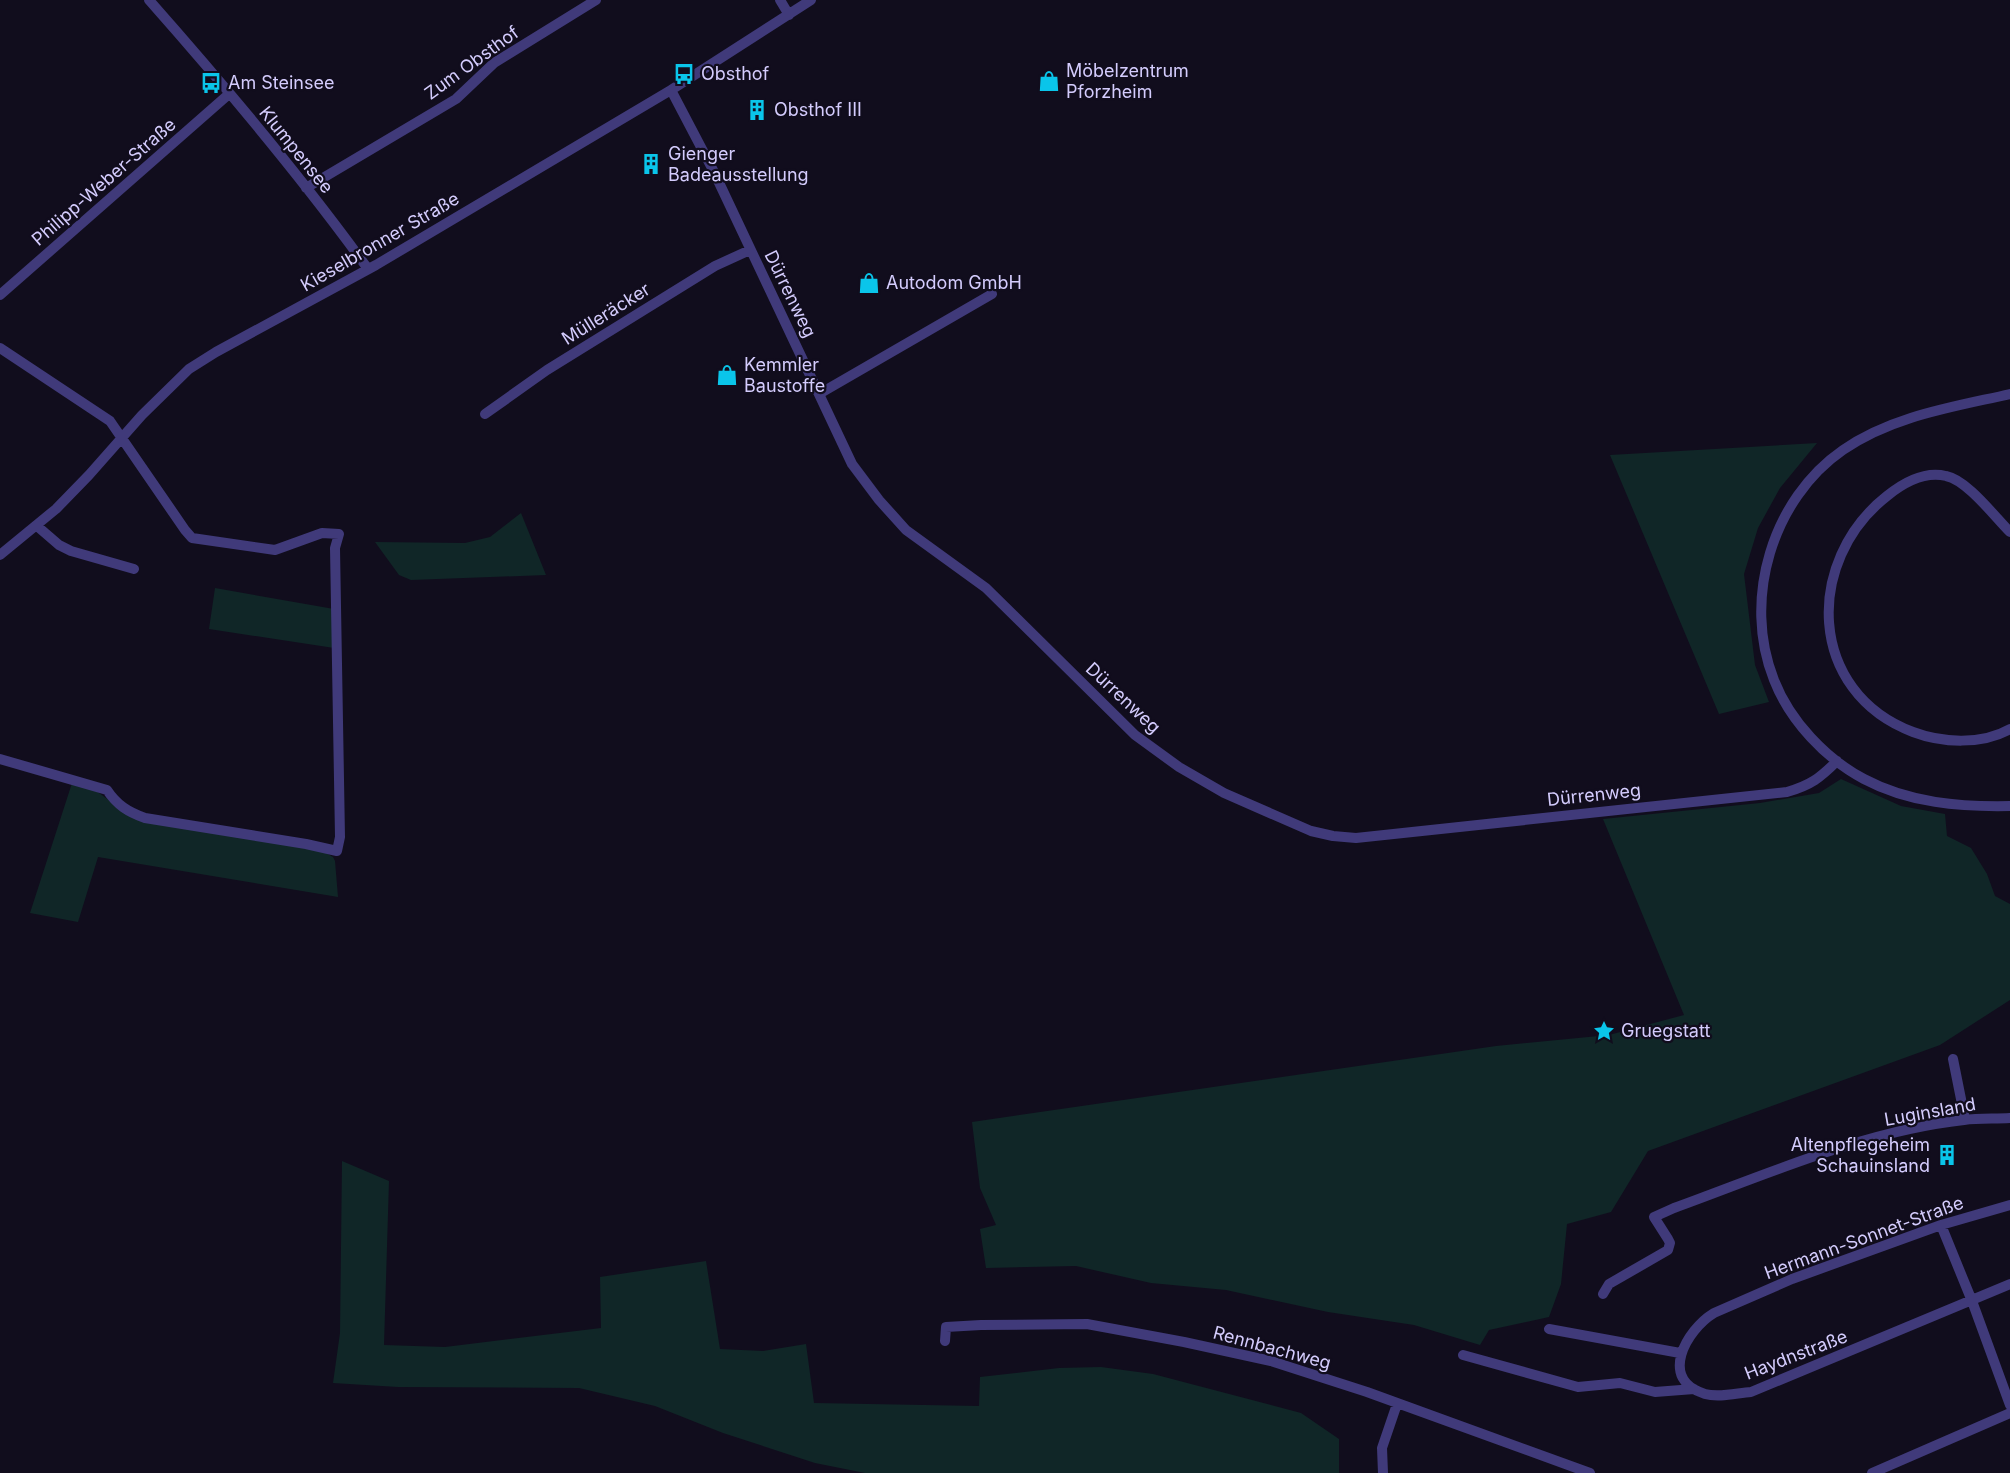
<svg xmlns="http://www.w3.org/2000/svg" width="2010" height="1473" font-family="Inter,sans-serif">
<style>
.green{fill:#102627}
.lines{fill:none;stroke-linecap:round;stroke-linejoin:round}
.minor{stroke:#403a7a;stroke-width:10}
.labels{text-anchor:middle;stroke-width:4.5;stroke-linejoin:round;paint-order:stroke}
.street-label{font-size:18px;fill:#d4ccfd;stroke:#110d1d}
.poi-label{font-size:18px;fill:#d4ccfd;stroke:#110d1d;text-anchor:start}
</style>
<rect width="100%" height="100%" fill="#110d1d"/>
<path class="green" d="M1817,443L1780,488L1758,528L1744,574L1755,665L1769,702L1719,714L1610,455Z
M521,513L546,575L411,580L399,575L375,542L465,543L490,537Z
M215,588L334,609V648L209,629Z
M1841,779L1901,806L1945,814L1947,836L1971,848L1987,874L1995,896L2010,904V1000L1940,1045L1648,1151L1611,1212L1567,1224L1561,1284L1549,1317L1489,1330L1480,1345L1414,1325L1328,1312L1226,1290L1151,1283L1076,1266L986,1268L980,1229L996,1225L980,1188L972,1122L1496,1046L1609,1035L1684,1015L1603,819L1760,803L1819,793Z
M72,783L95,790L121,809L321,850L333,857L335,861L338,897L98,857L78,922L30,913Z
M342,1161L389,1181L384,1345L445,1347L601,1328L600,1277L706,1261L720,1349L763,1351L806,1344L814,1403L979,1406L980,1377L1059,1368L1101,1367L1153,1374L1301,1413L1339,1439V1473H865L815,1463L723,1433L655,1406L579,1388L398,1387L333,1383L340,1333Z"/>
<g class="lines">
<path class="minor" d="M149,0C225,86 301,176 368,269
M780,0L789,15
M671,90L714,172L852,464L879,500L906,530L986,588L1135,735L1179,767L1224,793L1311,831L1333,836L1356,838L1787,792C1811,785 1820,778 1837,761
M306,188L456,99L494,63L596,0
M0,295L229,94
M0,348L110,421L185,530L192,538L275,550L322,533L339,534L335,548L340,837L337,851L306,844L145,818C128,812 117,805 107,790L0,759
M819,394L992,294
M2010,394C1953,407 1892,416 1843,450C1772,499 1742,600 1774,680C1790,721 1826,759 1864,779C1909,803 1960,807 2010,806
M485,414L547,370L715,266L750,250
M37,526L59,545L71,551L134,569
M2010,532C1994,516 1967,480 1946,476C1925,471 1903,483 1887,496C1804,561 1807,692 1913,732C1942,743 1982,745 2010,729
M0,555L56,509L89,475L142,415L189,369L216,352L376,265L671,90L811,0
M1953,1059L1965,1119
M2010,1205L1941,1225L1792,1279L1714,1313C1686,1330 1658,1380 1705,1394C1719,1398 1737,1393 1751,1392L2010,1284
M1941,1225L1972,1301L2010,1405
M1603,1294L1609,1284L1668,1250L1670,1243L1668,1239L1654,1217L1674,1208C1768,1174 1864,1131 1964,1120C1979,1118 1995,1119 2010,1118
M1549,1329L1680,1353
M945,1341L946,1327L981,1325L1087,1324L1184,1342L1271,1361L1367,1392L1590,1473
M1463,1355L1578,1387L1620,1383L1655,1392L1694,1389
M1383,1473L1382,1448L1397,1404
M1872,1473L2010,1413"/>
</g>
<defs>
<symbol id="bus-bare" viewBox="-9 -9 18 18"><path d="M-5-6H5V4H4V6H2V4H-2V6H-4V4H-5ZM-3.5-4V0h7V-4ZM-3.5 1.2v1.5H-2V1.2ZM2 1.2v1.5H3.5V1.2Z" fill="#0ac5ea" stroke="#110d1d" stroke-width="2.5" paint-order="stroke"/></symbol>
<symbol id="shop-bare" viewBox="-9 -9 18 18"><path d="M-5-2.5h2.3a2.7 3.5 0 0 1 5.4 0H5L5.5 6h-11ZM-1.5-2.5h3a1.5 2.3 0 0 0-3 0Z" fill="#0ac5ea" stroke="#110d1d" stroke-width="2.5" paint-order="stroke"/></symbol>
<symbol id="building-bare" viewBox="-9 -9 18 18"><path d="M-4-6H4V6H1V3H-1V6H-4ZM-2.5-4.3h1.7v1.8h-1.7ZM.8-4.3h1.7v1.8H.8ZM-2.5-1h1.7V.8h-1.7ZM.8-1h1.7V.8H.8Z" fill="#0ac5ea" stroke="#110d1d" stroke-width="2.5" paint-order="stroke"/></symbol>
<symbol id="sight-bare" viewBox="-9 -9 18 18"><path d="M0-6L1.8-2.2L6-1.7L2.9 1.2L3.7 5.4L0 3.3L-3.7 5.4L-2.9 1.2L-6-1.7L-1.8-2.2Z" fill="#0ac5ea" stroke="#110d1d" stroke-width="2.5" paint-order="stroke"/></symbol>
</defs>
<g fill-rule="evenodd">
<use href="#bus-bare" x="669" y="59" width="30" height="30"/>
<use href="#shop-bare" x="1034" y="66" width="30" height="30"/>
<use href="#bus-bare" x="196" y="68" width="30" height="30"/>
<use href="#building-bare" x="742" y="95" width="30" height="30"/>
<use href="#building-bare" x="636" y="149" width="30" height="30"/>
<use href="#shop-bare" x="854" y="268" width="30" height="30"/>
<use href="#shop-bare" x="712" y="360" width="30" height="30"/>
<use href="#sight-bare" x="1589" y="1016" width="30" height="30"/>
<use href="#building-bare" x="1932" y="1140" width="30" height="30"/>
</g>
<g class="labels">
<g class="street-label">
<text transform="translate(472 63) rotate(-36)" y="6">Zum Obsthof</text>
<text transform="translate(296 150) rotate(51)" y="6">Klumpensee</text>
<text transform="translate(104 182) rotate(-41)" y="6">Philipp-Weber-Straße</text>
<text transform="translate(380 242) rotate(-30)" y="6">Kieselbronner Straße</text>
<text transform="translate(790 294) rotate(64)" y="6">Dürrenweg</text>
<text transform="translate(606 314) rotate(-32)" y="6">Mülleräcker</text>
<text transform="translate(1123 698) rotate(43)" y="6">Dürrenweg</text>
<text transform="translate(1594 795) rotate(-6)" y="6">Dürrenweg</text>
<text transform="translate(1930 1112) rotate(-10)" y="6">Luginsland</text>
<text transform="translate(1864 1238) rotate(-20)" y="6">Hermann-Sonnet-Straße</text>
<text transform="translate(1272 1348) rotate(15)" y="6">Rennbachweg</text>
<text transform="translate(1796 1355) rotate(-21)" y="6">Haydnstraße</text>
</g>
<g class="poi-label">
<text x="1066" y="77">Möbelzentrum<tspan x="1066" dy="21">Pforzheim</tspan></text>
<text x="701" y="80">Obsthof</text>
<text x="228" y="89">Am Steinsee</text>
<text x="774" y="116">Obsthof III</text>
<text x="668" y="160">Gienger<tspan x="668" dy="21">Badeausstellung</tspan></text>
<text x="886" y="289">Autodom GmbH</text>
<text x="744" y="371">Kemmler<tspan x="744" dy="21">Baustoffe</tspan></text>
<text x="1621" y="1037">Gruegstatt</text>
<text x="1930" y="1151" text-anchor="end">Altenpflegeheim<tspan x="1930" dy="21">Schauinsland</tspan></text>
</g>
</g>
</svg>
